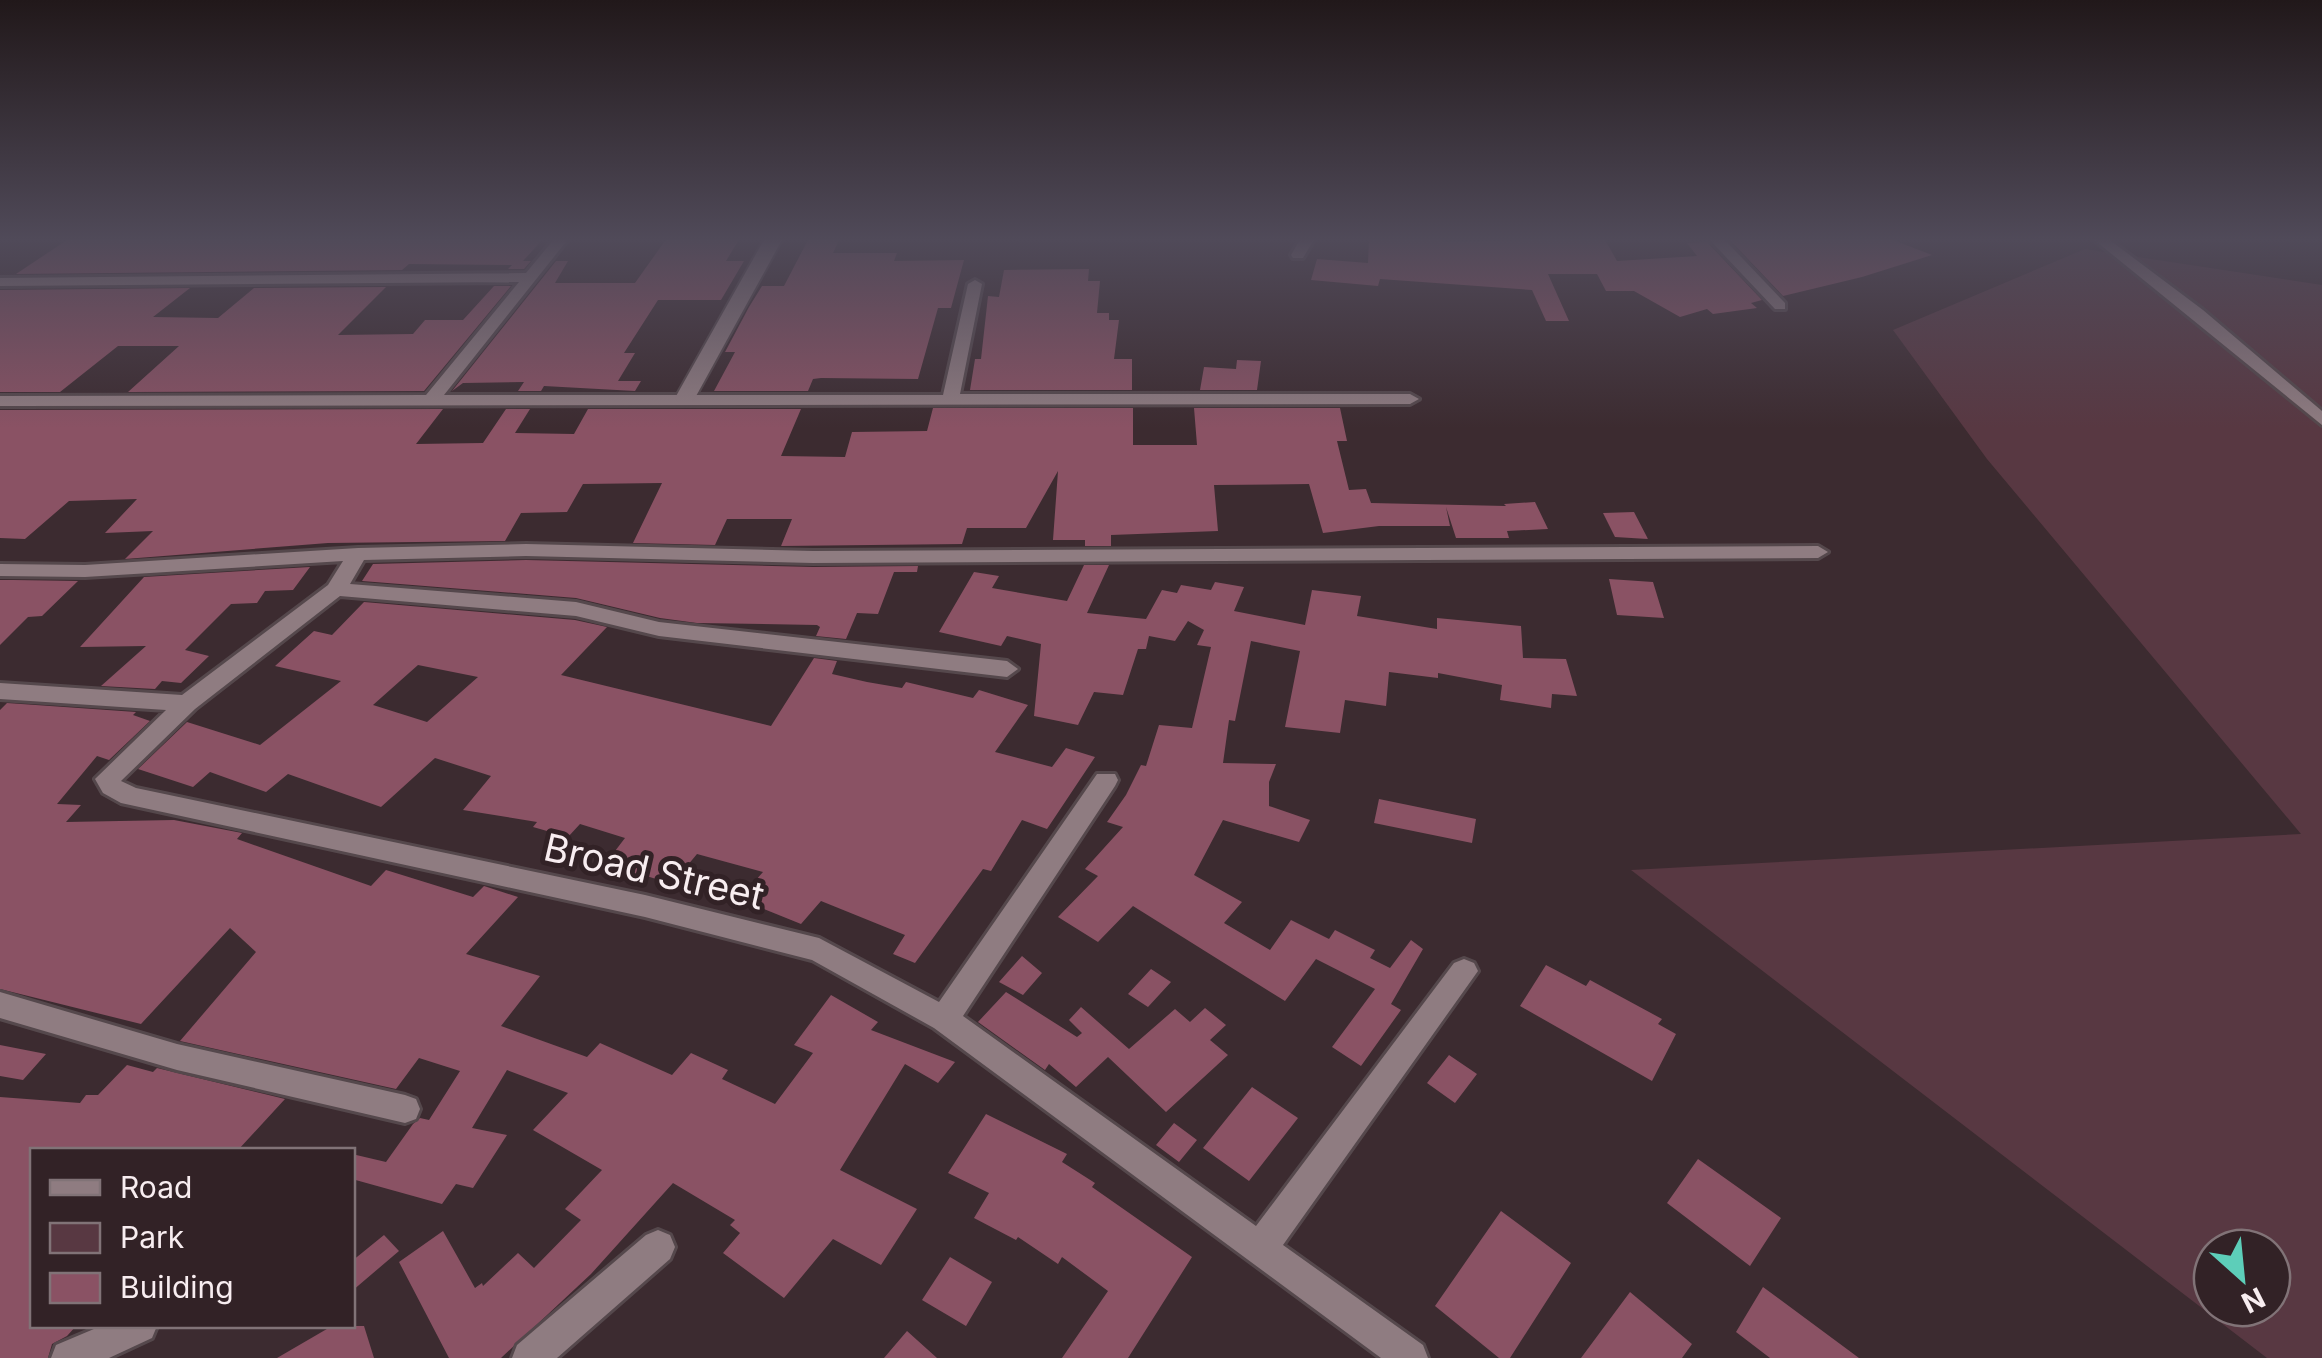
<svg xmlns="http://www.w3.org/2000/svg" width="2322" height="1358" font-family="Inter,sans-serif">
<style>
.green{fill:#583842;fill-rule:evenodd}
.building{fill:#8a5264;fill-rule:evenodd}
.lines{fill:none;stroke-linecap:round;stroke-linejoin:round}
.minor-casing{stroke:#55484c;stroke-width:6}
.tertiary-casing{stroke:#55484c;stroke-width:4}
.minor{fill:#8f7c81;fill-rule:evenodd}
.tertiary{fill:#8f7c81;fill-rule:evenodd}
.labels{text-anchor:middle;stroke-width:10;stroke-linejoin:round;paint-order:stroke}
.near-street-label{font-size:38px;fill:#f8edf0;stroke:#322226}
</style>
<rect width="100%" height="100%" fill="#3c2b30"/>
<path class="green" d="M2085,249L2322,285V1358H2267L1631,870L2301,834L1987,459L1893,330ZM2212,1248H2272V1308H2212Z"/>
<path class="building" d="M70,238H544L523,261H531L524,269H508L512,265L409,264L402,270L16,274Z
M667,238H740L726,261H744L721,300H658L624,353H635L618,381H641L635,391L544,386L541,391H518L524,382L463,383L452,391L556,261H568L555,283H635Z
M809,238H840L833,253H897L894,261L964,260L951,308H938L918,379L821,378L813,379L808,391H714L735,352H725L749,307L762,286H784Z
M1369,238H1441L1443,242L1604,238L1617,261L1697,256L1687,243L1707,242L1762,300L1751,303L1757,308L1713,314L1707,309L1680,317L1634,291H1606L1597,274H1548L1569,321H1546L1532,290L1380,279L1378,286L1311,280L1317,259L1368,263Z
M1728,238H1888L1932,255L1862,277L1783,296Z
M1089,269L1088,281H1100L1097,313H1109V320H1119L1114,359H1132V390H970L975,359H981L988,296L999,297L1004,270Z
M494,286H511L424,391L128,392L179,346H118L60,392H0V290L190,288L153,317L218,318L254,288L386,287L338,335L413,334L425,320H463Z
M1237,360L1261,361L1257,390H1200L1204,367L1236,369Z
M933,408H1133V445H1197L1194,408H1340L1347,441H1337L1349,490L1366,489L1371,503L1506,506L1504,504L1535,502L1548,529L1507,531L1509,538H1456L1446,507L1450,526H1379L1323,533L1309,484L1214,485L1218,531L1111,535V546H1085V540H1053L1058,471L1026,528H967L962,544L781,546L792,519H727L715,545L633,543L662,483L583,484L567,512L521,513L505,541L328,543L125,559L153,531L105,533L137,499L69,501L25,539L0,538V410L443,409L416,444L483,443L506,409H530L515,433L574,434L588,409H801L781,456L845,457L852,432L927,431Z
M1634,512L1648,539L1615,537L1603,513Z
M526,560L813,567L918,566L917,572H894L878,614L857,613L846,639L816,636L820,627L817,625L697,623L660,618L576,598L362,581L373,564Z
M1109,565L1087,613L1146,619L1162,590L1177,593L1181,585L1211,590L1215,582L1244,587L1234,611L1305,625L1312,590L1361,596L1357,616L1437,629V618L1521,626L1523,658L1566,659L1577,696L1552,694L1551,708L1500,700L1502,685L1438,673V678L1389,672L1386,706L1345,700L1340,733L1285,727L1300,651L1251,641L1235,721L1229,720L1223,763L1276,764L1269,782V806L1310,820L1299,842L1223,820L1194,875L1242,902L1224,923L1270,950L1291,920L1329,939L1335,930L1375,950L1370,958L1390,968L1411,940L1423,949L1391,1004L1401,1010L1361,1066L1332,1047L1375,989L1316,959L1285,1001L1133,906L1098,942L1058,917L1098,876L1085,869L1123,827L1107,822L1126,795L1141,765L1146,766L1159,725L1192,728L1211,647L1197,645L1204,630L1188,621L1175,641L1149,636L1146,649H1138L1123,695L1094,692L1078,725L1034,716L1041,644L1007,636L1001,646L939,632L974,572L999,576L992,588L1067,601L1084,565Z
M310,567L293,590L265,591L257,603L231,604L185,650L209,656L181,683L162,681L155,689L101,686L146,646L80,647L144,577Z
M1609,579L1653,582L1664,618L1617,615Z
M0,580H14L78,581L42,616L28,617L0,645Z
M364,602L575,620L607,627L561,675L771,726L814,658L837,661L832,674L867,682L902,688L906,682L973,698L979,690L1028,705L995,752L1052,767L1066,748L1095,757L1047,829L1022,820L991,871L983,869L915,963L893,954L905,935L821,901L801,924L739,899L763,872L697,854L672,884L637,873L634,876L602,868L625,838L580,824L568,837L533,827L537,822L463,810L491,776L435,758L381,807L288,774L266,792L210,772L193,787L138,769L187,722L260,745L341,681L275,666L314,631L332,635ZM418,665L478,677L427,722L373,705Z
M7,703L136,712L133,715L150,721L109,760L97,756L57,804L81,805L66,822L174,820L242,833L237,839L371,886L386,870L473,897L484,886L518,897L466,954L540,976L501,1026L587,1057L600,1043L672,1075L691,1053L728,1070L722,1079L775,1104L813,1053L794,1045L831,995L878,1022L871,1030L955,1062L938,1083L905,1064L840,1170L917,1209L881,1265L833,1239L784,1298L723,1253L740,1233L730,1225L735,1220L673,1183L591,1274L501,1358H449L399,1262L443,1231L475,1288L482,1283L483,1286L518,1253L534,1268L581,1220L565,1209L602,1170L533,1130L568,1093L507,1070L472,1128L507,1135L473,1188L456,1184L442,1204L352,1179V1154L386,1162L413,1124L420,1118L429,1120L460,1071L419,1058L396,1089L180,1041L256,952L230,928L141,1024L0,989V710Z
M1379,799L1476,819L1472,843L1374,823Z
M1022,956L1042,973L1023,995L999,982Z
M1546,965L1586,986L1590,980L1662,1019L1658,1024L1676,1034L1652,1081L1520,1006Z
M1151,969L1171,982L1148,1007L1128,994Z
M1006,992L1077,1037L1082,1033L1069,1020L1081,1007L1129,1049L1175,1009L1190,1022L1205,1008L1226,1025L1210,1040L1228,1055L1166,1112L1108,1057L1076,1087L1049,1064L1045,1070L978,1022Z
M0,1045L46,1054L23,1080L0,1076Z
M1449,1055L1477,1074L1455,1103L1427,1083Z
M127,1065L153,1072L157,1068L285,1099L238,1150H32V1326H76L67,1336L52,1344L48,1358H0V1097L80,1103L86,1095H98Z
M1252,1087L1298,1118L1249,1181L1203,1148Z
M986,1114L1067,1154L1062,1162L1095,1183L1092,1187L1192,1257L1128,1358H1062L1108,1291L1062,1257L1058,1264L1018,1237L1016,1240L974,1218L989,1193L948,1173Z
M1174,1123L1197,1140L1179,1162L1156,1145Z
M1698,1159L1781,1218L1750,1266L1667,1203Z
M1501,1211L1571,1263L1510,1358H1499L1435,1306Z
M384,1235L399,1251L352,1291V1261Z
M950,1257L992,1282L966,1326L922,1300Z
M1763,1287L1859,1358H1770L1736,1332Z
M1630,1292L1692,1344L1682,1358H1581Z
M332,1326H364L374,1358H277Z
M907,1331L937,1358H884Z"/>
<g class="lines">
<defs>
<path id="minor" d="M555,238H569L444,395H943L968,284L975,280L982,284L960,394H1410L1419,399L1410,404L0,406V396L426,395L519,282L0,286V278L526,273Z
M1301,238H1315L1303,258H1293L1291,255Z
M1708,238H1723L1785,303V309H1775Z
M2092,238H2107L2203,310L2322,411V425Z
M526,544L813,551L1818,546L1828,552L1818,558L813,563L526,556L364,560L350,584L576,602L659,622L1007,661L1018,669L1007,677L659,636L576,616L340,596L195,709L121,781L136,788L645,895L819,938L939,1002L1097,774H1115L1118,780L1115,786L963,1016L1256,1226L1454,963L1464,959L1474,963L1478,971L1283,1245L1423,1345L1428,1358H1381L934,1028L812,960L645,917L121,803L103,793L95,779L166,710L0,699V683L182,695L328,585L343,561L85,577L0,576V564L85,565L358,548Z
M0,992L177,1044L405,1095L416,1099L420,1109L416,1119L405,1123L177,1070L0,1018Z
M658,1230L670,1235L675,1247L670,1259L557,1358H512L517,1345L646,1235Z
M101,1326H157L152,1338L109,1358H51L56,1345Z"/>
<path id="tertiary" d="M765,238H783L695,398L692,402H678L675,398Z"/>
</defs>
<use href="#minor" class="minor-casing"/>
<use href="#tertiary" class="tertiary-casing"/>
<use href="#minor" class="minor"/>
<use href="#tertiary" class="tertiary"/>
</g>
<linearGradient id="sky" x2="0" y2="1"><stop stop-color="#21181a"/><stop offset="0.56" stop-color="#504a59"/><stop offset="1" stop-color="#504a59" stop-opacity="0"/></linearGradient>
<rect width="2322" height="428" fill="url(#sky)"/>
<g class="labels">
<g class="near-street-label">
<text transform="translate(654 872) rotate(13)" y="13">Broad Street</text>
</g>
</g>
<rect x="30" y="1148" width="325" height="180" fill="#322226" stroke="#817377" stroke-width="2.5"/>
<rect x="50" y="1180" width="50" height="15" fill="#8f7c81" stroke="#817377" stroke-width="2.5"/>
<text x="120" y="1198" font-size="30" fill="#f8edf0">Road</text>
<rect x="50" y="1223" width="50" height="30" fill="#583842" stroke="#817377" stroke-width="2.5"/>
<text x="120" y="1248" font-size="30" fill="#f8edf0">Park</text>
<rect x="50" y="1273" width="50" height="30" fill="#8a5264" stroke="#817377" stroke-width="2.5"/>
<text x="120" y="1298" font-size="30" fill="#f8edf0">Building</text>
<g transform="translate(2242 1278) rotate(153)"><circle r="48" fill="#322226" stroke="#817377" stroke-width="2.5"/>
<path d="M0-8L18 38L0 25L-18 38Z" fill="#5dceb9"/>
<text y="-15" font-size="28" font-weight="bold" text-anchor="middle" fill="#f8edf0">N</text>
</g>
</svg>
